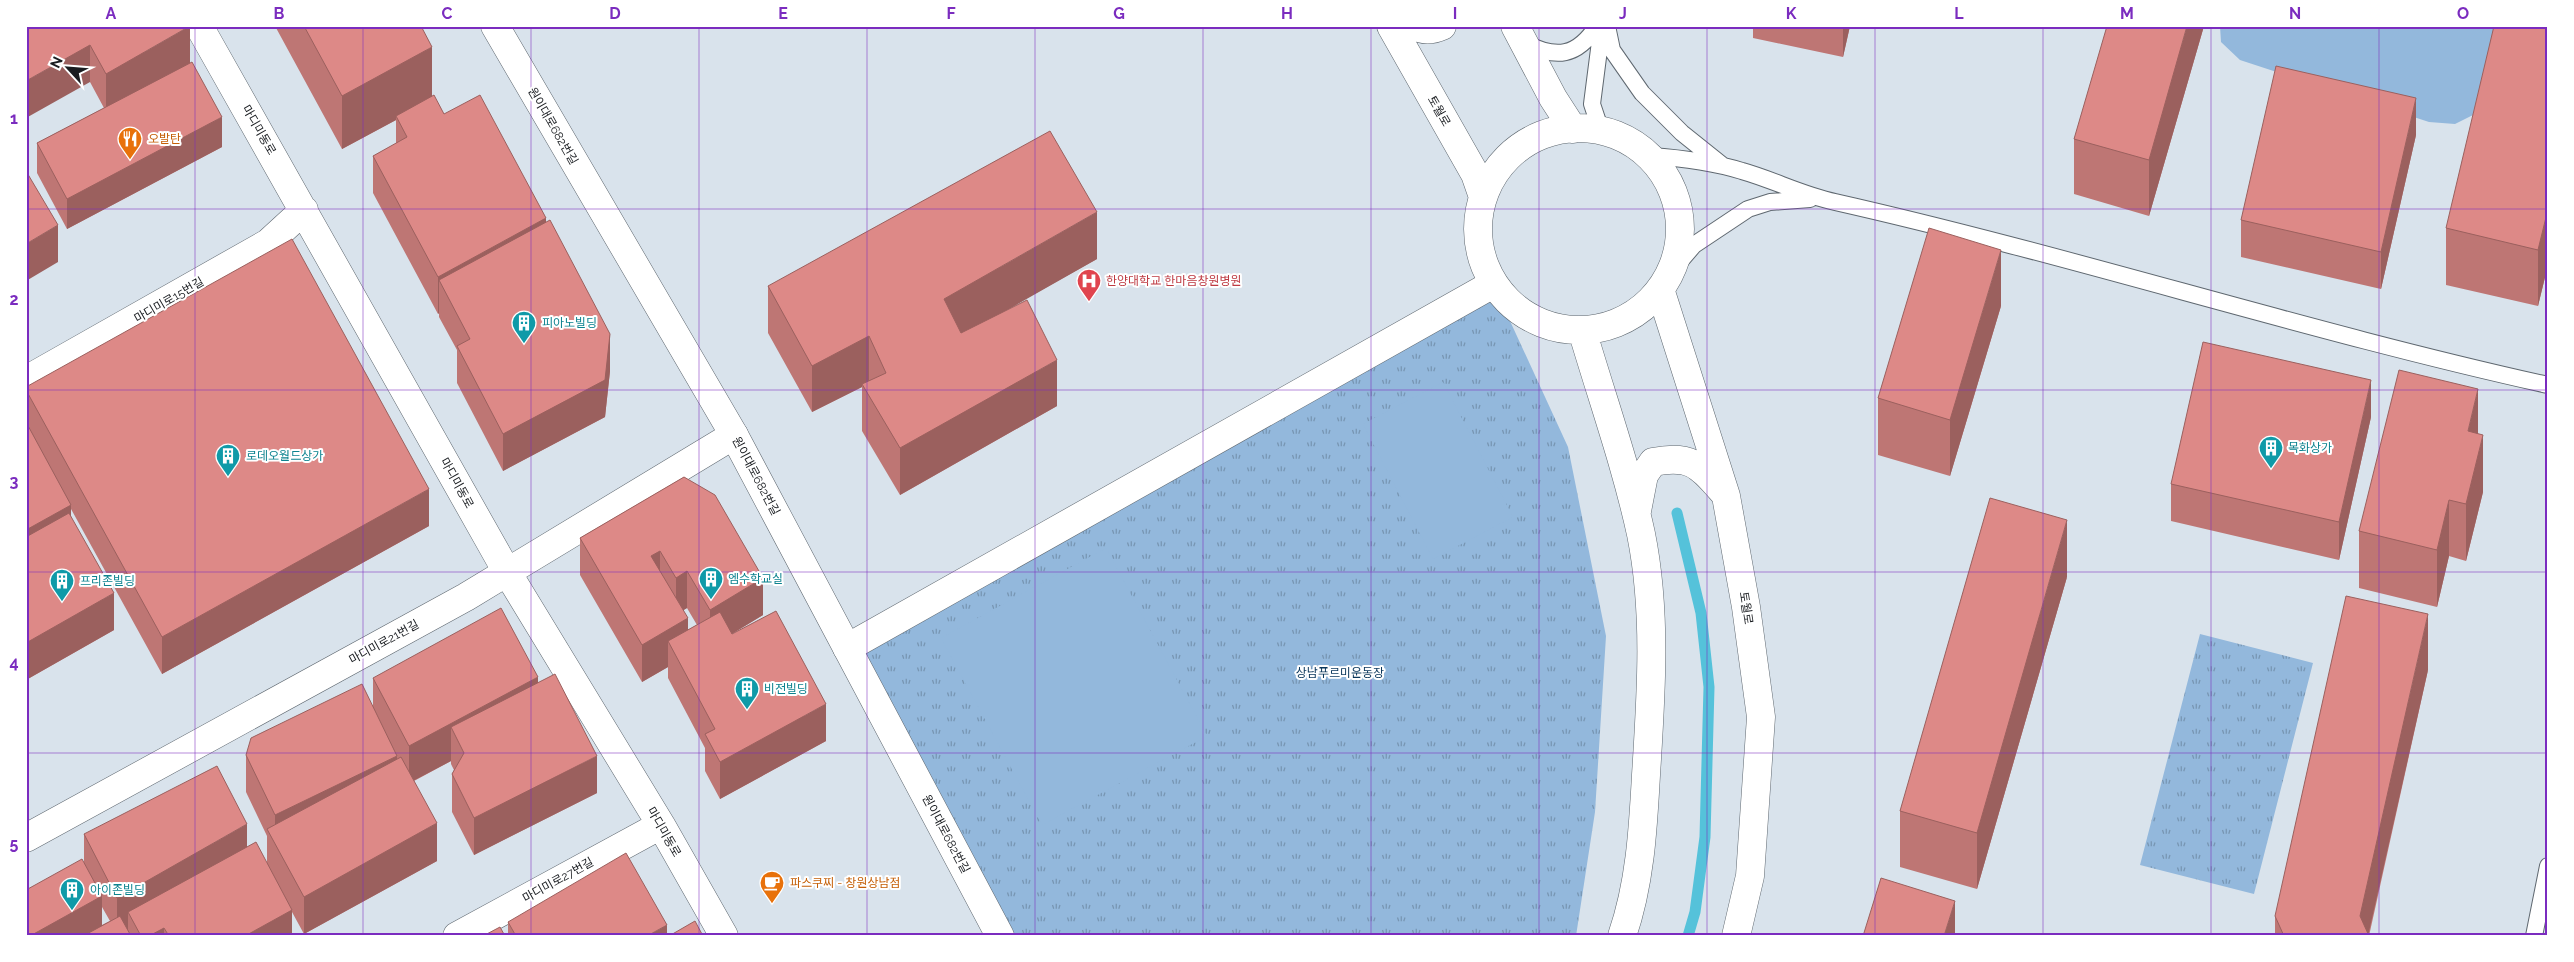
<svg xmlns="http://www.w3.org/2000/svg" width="2574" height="962" font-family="Raleway,'Noto Sans KR',sans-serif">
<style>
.grass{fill:url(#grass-tufts)}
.garden{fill:#93b8dc}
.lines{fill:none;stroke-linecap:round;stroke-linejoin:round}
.stream{stroke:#55c2da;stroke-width:11}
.service-casing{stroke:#5f6870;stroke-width:18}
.minor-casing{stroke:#5f6870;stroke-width:29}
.tertiary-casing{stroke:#5f6870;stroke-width:29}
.service{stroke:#fff;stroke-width:16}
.minor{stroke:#fff;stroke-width:28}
.tertiary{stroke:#fff;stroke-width:28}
.wall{fill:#be7674;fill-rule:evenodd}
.shaded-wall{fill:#9b605e}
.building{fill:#dd8987;stroke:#9b605e}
.grid{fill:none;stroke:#7b2cbf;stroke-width:1;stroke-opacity:0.55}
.labels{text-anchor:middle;stroke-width:4;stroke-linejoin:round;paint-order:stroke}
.street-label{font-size:12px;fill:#191c20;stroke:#fff}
.food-label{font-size:12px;fill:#c56008;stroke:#fff;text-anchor:start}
.health-label{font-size:12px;fill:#be3a42;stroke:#fff;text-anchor:start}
.culture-label{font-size:12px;fill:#0d838f;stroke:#fff;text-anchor:start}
.park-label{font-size:12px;fill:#08355a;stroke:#fff}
.neatline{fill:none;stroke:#7b2cbf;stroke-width:2}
.grid-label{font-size:16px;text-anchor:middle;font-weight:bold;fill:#7b2cbf}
</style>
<defs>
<pattern id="grass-tufts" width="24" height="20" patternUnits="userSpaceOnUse" patternTransform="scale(1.25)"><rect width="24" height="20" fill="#93b8dc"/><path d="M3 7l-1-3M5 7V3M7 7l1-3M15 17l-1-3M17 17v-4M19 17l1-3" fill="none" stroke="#7795b2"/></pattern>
</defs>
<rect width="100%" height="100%" fill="#d9e3ec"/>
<path class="grass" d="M1493,284L1568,447L1606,636L1595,812L1576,936H1000L847,648Z
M2200,634L2313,663L2254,894L2140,865Z"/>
<path class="garden" d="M2220,26H2495L2473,115L2455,124L2429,122L2240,60L2221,42Z
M1443,382L1513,517L1433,559L1363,424Z
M1106,548L1207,736L1042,825L941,638Z"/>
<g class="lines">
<path class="stream" d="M1677,513L1701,613L1709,687L1705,837L1695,912L1688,936"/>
<defs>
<path id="service" d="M1602,26L1592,104L1598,122L1610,133
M1607,26L1612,50L1642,93L1682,133L1722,165
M1525,43C1556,59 1577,57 1597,26
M1650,156C1680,158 1713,162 1742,171C1774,180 1802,195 1835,202C2074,256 2308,332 2548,385
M1670,273L1694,245L1748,209L1770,202L1810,199
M2534,936L2548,866"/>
<path id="minor" d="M199,26L507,572L661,825L724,936
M26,380L268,243L304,210
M847,648L1493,284
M26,838L466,597L734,435
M457,936L661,825"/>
<path id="tertiary" d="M495,26L734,435L1000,936
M1391,26L1475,174L1483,197
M1415,26C1423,31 1433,30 1442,26
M1515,26L1553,98L1573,129
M1478 229a101 101 0 1 1 202 0a101 101 0 1 1-202 0Z
M1660,289L1726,496L1746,607L1761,717L1750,876L1736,936
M1582,330C1602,398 1626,465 1641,534C1657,613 1651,696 1646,775C1643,830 1640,884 1622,936
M1637,511L1644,475L1653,462C1692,454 1700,466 1724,493"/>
</defs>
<use href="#service" class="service-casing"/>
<use href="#minor" class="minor-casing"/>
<use href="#tertiary" class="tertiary-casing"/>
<use href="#service" class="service"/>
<use href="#minor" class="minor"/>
<use href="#tertiary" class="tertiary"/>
</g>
<path class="wall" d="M26,26L190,63L222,147L67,229L37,173V143L104,108L90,82Z
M275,26H421L432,96L444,114L546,222L610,371L605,417L503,471L457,383V350L439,317V313L438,314L373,193V156L396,144V120L342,149Z
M1753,26H1850L1843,57L1753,38Z
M2204,26L2149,216L2074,194V139Z
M2548,26V265L2538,306L2446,285V228Z
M2416,135L2381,289L2241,257V220Z
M1097,259L1002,312L1057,406L900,495L862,431V387L812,412L768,333V286Z
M2001,306L1950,476L1878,455V398Z
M26,387L429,526L162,674L71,509V517L114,630L26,680Z
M2371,417L2339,560L2171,521V484Z
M2478,434L2483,492L2466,561L2449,556L2437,607L2359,588V531Z
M684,477L763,615L732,634L826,741L720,799L705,771V748L668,678V667L642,682L580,575V538ZM687,608L697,625L688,630L683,610Z
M2067,577L1977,889L1900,867V811Z
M2428,670L2369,936H2275V916Z
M373,678L538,682L597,793L474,855L452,812V774L454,770L451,764V761L414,781L437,861L304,934L292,912V936H26L84,863V834L247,847L267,863V836L246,792V755L373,706ZM102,907L110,921L102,925Z
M508,922L667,936H508Z"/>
<path class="shaded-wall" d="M190,26V63L106,111V74Z
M1843,26H1850L1843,57Z
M2187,26H2204L2149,216V160Z
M90,45V82L26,118V81Z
M432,47V100L396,116V120L342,149V96Z
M2416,98V135L2381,289V252Z
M222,117V147L67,229V199Z
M2548,209V265L2538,306V250Z
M1097,212V259L944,346V299Z
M546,218V255L439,280V313L438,314V277Z
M58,225V262L26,281V244Z
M2001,250V306L1950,476V420Z
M610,334V371L605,417L503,471V434Z
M869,336V383L862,384V387L812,412V366Z
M1057,360V406L900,495V448Z
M2371,380V417L2339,560V522Z
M2478,389V445L2468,431Z
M2483,435V492L2466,561V504Z
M429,489V526L162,674V637Z
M2449,500V556L2437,607V550Z
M71,505V542L26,567V530Z
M2067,520V577L1977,889V833Z
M660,551V588L651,556Z
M687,571V608L676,615V578Z
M763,578V615L710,647V610Z
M114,593V630L26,680V643Z
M2428,614V670L2368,936L2360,916Z
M688,618V655L668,641V667L642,682V645Z
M538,677V714L451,727V761L409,783V746Z
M826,704V741L720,799V762Z
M397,756V793L275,843V815Z
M597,756V793L474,855V818Z
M437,823V861L304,934V897Z
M247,824V862L128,912V929L117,935V898Z
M102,896V933L97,936H30Z
M1955,901V936H1944Z
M292,910V936H245Z
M667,925V936H647Z
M164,928V936H149Z"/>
<path class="building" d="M26,26H190L106,74L90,45L26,81Z
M304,26H421L432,47L342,96Z
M2107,26H2187L2149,160L2074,139Z
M2494,26H2548V209L2538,250L2446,228Z
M192,62L222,117L67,199L37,143Z
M2276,66L2416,98L2381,252L2241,220Z
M434,95L444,114L480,95L546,218L438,277L373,156L407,137L396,116Z
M1050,131L1097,212L944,299L961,333L1027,300L1057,360L900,448L862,384L886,373L869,336L812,366L768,286Z
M26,171L58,225L26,244Z
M550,220L610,334L605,380L503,434L457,346L470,339L439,280Z
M1929,228L2001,250L1950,420L1878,398Z
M292,239L429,489L162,637L26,390V387Z
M2203,342L2371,380L2339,522L2171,484Z
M2399,370L2478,389L2468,431L2483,435L2466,504L2449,500L2437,550L2359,531Z
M26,422L71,505L26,530Z
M684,477L715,495L763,578L710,610L687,571L676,578L660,551L651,556L688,618L642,645L580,538Z
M1990,498L2067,520L1977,833L1900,811Z
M69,513L114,593L26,643V537Z
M2346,596L2428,614L2360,916L2369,936H2284L2275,916Z
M501,608L538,677L409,746L373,678Z
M776,611L826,704L720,762L705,734L715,729L668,641L720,612L732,634Z
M555,674L597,756L474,818L452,774L464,753L451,727Z
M362,684L397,756L275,815L246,755L251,738Z
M401,757L437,823L304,897L267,829Z
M217,766L247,824L117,898L84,834Z
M256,842L292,910L245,936H169L164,928L149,936H141L128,912Z
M626,853L667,925L647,936H516L508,922Z
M82,859L102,896L30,936H26V890Z
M1881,878L1955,901L1944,936H1863Z
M120,916L131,936H83Z
M695,921L703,936H669Z
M500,927L505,936H483Z"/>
<path class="grid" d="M195,26V936M363,26V936M531,26V936M699,26V936M867,26V936M1035,26V936M1203,26V936M1371,26V936M1539,26V936M1707,26V936M1875,26V936M2043,26V936M2211,26V936M2379,26V936M26,209H2548M26,390H2548M26,572H2548M26,753H2548"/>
<defs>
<symbol id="restaurant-pin" viewBox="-11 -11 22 30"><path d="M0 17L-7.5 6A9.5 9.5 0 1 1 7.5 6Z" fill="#e8710a" stroke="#fff"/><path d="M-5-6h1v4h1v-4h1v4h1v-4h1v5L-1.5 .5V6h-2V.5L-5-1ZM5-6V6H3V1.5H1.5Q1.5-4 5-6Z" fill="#fff"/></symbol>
<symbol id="hospital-pin" viewBox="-11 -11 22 30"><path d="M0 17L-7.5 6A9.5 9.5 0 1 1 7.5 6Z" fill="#e0444e" stroke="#fff"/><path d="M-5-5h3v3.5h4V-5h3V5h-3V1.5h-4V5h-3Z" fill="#fff"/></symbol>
<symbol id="building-pin" viewBox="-11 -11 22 30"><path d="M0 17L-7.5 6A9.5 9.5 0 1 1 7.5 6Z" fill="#0f9aa8" stroke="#fff"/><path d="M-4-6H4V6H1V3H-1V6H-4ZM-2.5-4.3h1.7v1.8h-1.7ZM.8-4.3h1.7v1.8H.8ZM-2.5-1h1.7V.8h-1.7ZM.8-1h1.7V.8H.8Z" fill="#fff"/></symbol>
<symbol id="cafe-pin" viewBox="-11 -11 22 30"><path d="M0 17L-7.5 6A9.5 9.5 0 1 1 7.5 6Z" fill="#e8710a" stroke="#fff"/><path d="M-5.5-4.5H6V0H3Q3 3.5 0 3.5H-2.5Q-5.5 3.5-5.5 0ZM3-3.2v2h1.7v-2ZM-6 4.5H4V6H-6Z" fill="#fff"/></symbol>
</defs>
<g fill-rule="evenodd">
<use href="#restaurant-pin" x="116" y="125" width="28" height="38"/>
<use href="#hospital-pin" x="1075" y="267" width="28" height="38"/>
<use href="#building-pin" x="510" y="309" width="28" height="38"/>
<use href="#building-pin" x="2257" y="434" width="28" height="38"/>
<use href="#building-pin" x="214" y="442" width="28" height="38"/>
<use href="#building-pin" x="697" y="565" width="28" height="38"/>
<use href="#building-pin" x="48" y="567" width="28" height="38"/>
<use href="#building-pin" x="733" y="675" width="28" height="38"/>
<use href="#cafe-pin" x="758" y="869" width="28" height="38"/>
<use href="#building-pin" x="58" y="876" width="28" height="38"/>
</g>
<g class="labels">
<g class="street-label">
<text transform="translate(1439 111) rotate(60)" y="4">토월로</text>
<text transform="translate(553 126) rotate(60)" y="4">원이대로682번길</text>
<text transform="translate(259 130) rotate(60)" y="4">마디미동로</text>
<text transform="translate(169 300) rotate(-30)" y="4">마디미로15번길</text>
<text transform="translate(756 476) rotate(62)" y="4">원이대로682번길</text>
<text transform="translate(457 483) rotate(61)" y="4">마디미동로</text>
<text transform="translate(1746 608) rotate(81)" y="4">토월로</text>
<text transform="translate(384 642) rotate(-29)" y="4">마디미로21번길</text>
<text transform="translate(664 832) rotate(60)" y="4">마디미동로</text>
<text transform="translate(946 834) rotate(62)" y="4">원이대로682번길</text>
<text transform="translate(558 880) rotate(-29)" y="4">마디미로27번길</text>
</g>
<g class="food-label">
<text x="148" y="143">오발탄</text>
<text x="790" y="887">파스쿠찌 - 창원상남점</text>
</g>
<g class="health-label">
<text x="1106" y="285">한양대학교 한마음창원병원</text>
</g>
<g class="culture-label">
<text x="542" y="327">피아노빌딩</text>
<text x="2288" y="452">목화상가</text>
<text x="246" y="460">로데오월드상가</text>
<text x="728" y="583">엠수학교실</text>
<text x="80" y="585">프리존빌딩</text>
<text x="764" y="693">비전빌딩</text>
<text x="90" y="894">아이존빌딩</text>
</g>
<g class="park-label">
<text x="1340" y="677">상남푸르미운동장</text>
</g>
</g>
<rect width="2574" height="962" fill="none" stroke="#ffffff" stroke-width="55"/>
<g transform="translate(68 68) rotate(296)" stroke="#ffffff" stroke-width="4" paint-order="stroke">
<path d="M0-4L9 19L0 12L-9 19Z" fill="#191c20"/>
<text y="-8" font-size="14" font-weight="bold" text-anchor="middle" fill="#191c20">N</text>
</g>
<rect x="28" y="28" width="2518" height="906" class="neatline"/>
<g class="grid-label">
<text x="111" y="19">A</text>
<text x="279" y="19">B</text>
<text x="447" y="19">C</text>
<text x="615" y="19">D</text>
<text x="783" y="19">E</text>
<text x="951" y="19">F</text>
<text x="1119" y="19">G</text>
<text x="1287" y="19">H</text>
<text x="1455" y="19">I</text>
<text x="1623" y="19">J</text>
<text x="1791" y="19">K</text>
<text x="1959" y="19">L</text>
<text x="2127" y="19">M</text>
<text x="2295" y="19">N</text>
<text x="2463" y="19">O</text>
<text x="14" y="124">1</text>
<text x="14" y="305">2</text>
<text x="14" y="487">3</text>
<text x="14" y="668">4</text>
<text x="14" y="849">5</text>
</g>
</svg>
